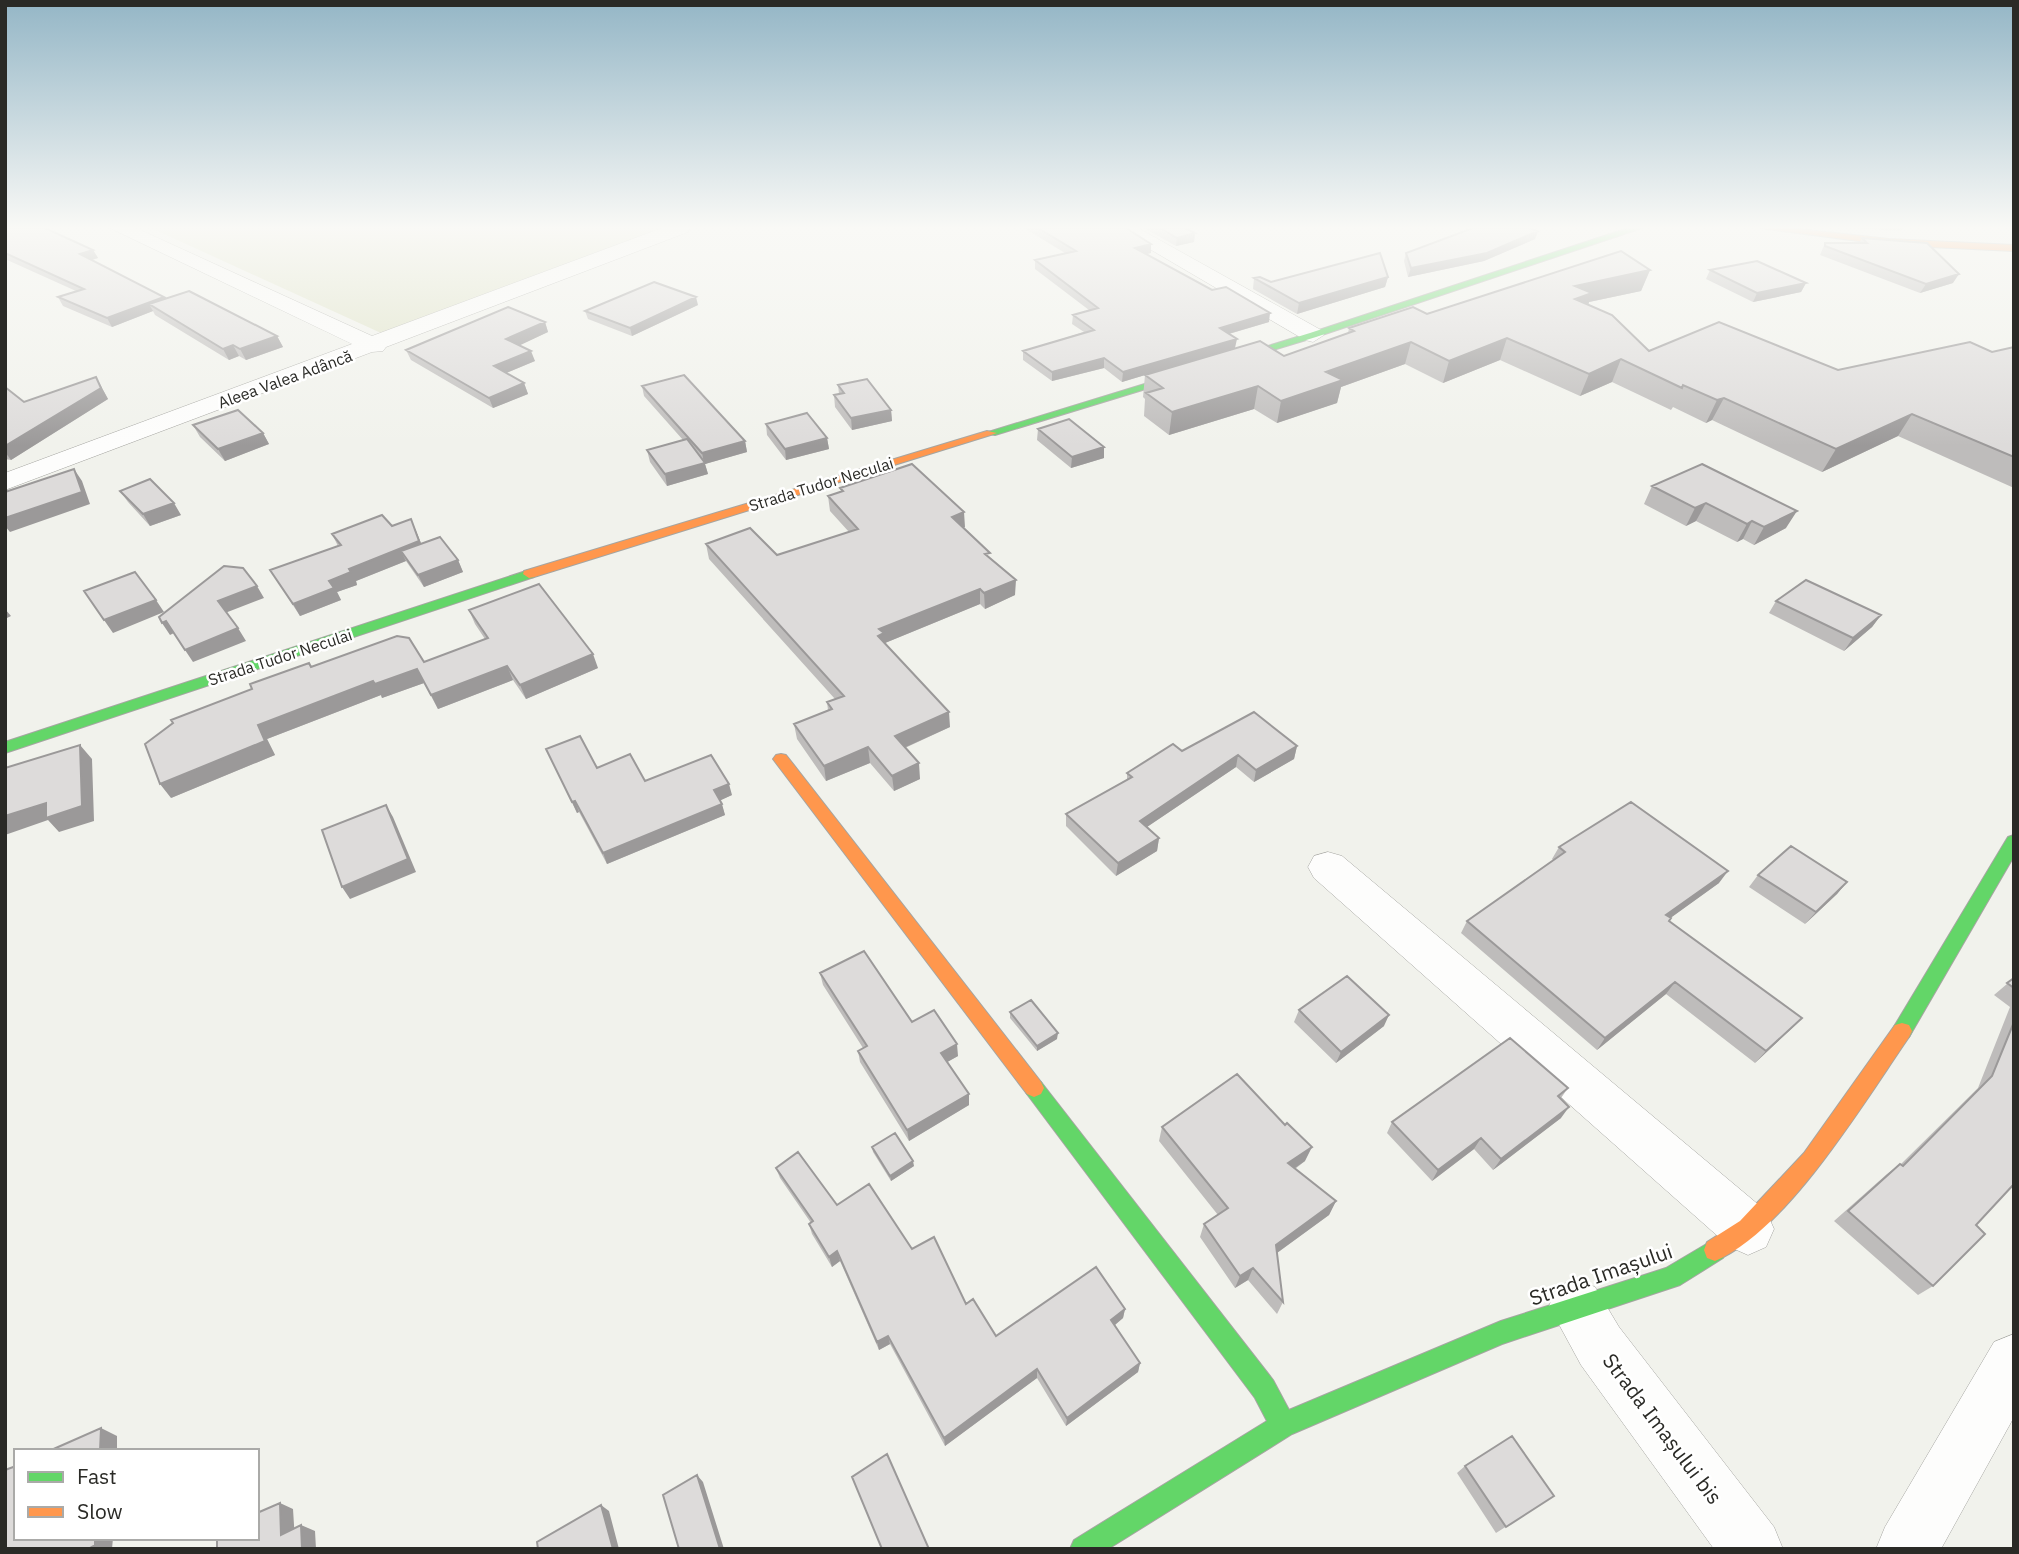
<svg xmlns="http://www.w3.org/2000/svg" width="2019" height="1554" font-family="'IBM Plex Sans',sans-serif">
<style>
.green{fill:#dee2c6}
.lines{fill:none;stroke-linecap:round;stroke-linejoin:round}
.street-casing{stroke:#a5a5a1;stroke-width:1}
.fast-casing{stroke:#a5a5a1;stroke-width:2}
.slow-casing{stroke:#a5a5a1;stroke-width:2}
.street{fill:#fdfdfc;fill-rule:evenodd}
.fast{fill:#63d668;fill-rule:evenodd}
.slow{fill:#ff974d;fill-rule:evenodd}
.wall{fill:#bebcbb}
.shaded-wall{fill:#9b9999}
.building{fill:#dddbda;stroke:#9b9999;stroke-width:2}
.labels{text-anchor:middle;stroke-width:5;stroke-linejoin:round;paint-order:stroke}
.far-street-label{font-size:16px;fill:#2a2a26;stroke:#fff}
.near-street-label{font-size:21px;fill:#2a2a26;stroke:#fff}
</style>
<rect width="100%" height="100%" fill="#f1f2ec"/>
<path class="green" d="M151,228H667L381,333Z"/>
<g class="lines">
<defs>
<path id="street" d="M110,228H136L372,336L662,228H690L688,232L386,347L383,351L372,352L5,490V473L352,344Z
M1114,228H1138L1321,330L1324,335L1313,342L1305,340Z
M1328,852L1342,856L1766,1211L1774,1229L1766,1247L1748,1255L1730,1247L1314,878L1308,867L1314,856Z
M1576,1279L1595,1287L1619,1327L1774,1527L1783,1549H1714L1581,1365L1549,1306L1557,1287Z
M2014,1334V1417L1941,1549H1876L1885,1527L1994,1342Z"/>
<path id="fast" d="M1628,228H1642L1316,337L995,435L985,433L1310,333Z
M529,570L535,574L534,577L5,753V742Z
M2014,835V856L1909,1037L1902,1039L1895,1037L1892,1031L1895,1025L2008,837Z
M1034,1079L1041,1082L1273,1380L1289,1410L1501,1321L1666,1268L1715,1239L1723,1242L1726,1250L1723,1258L1680,1285L1502,1344L1292,1434L1108,1549H1070L1074,1540L1267,1421L1255,1398L1027,1094L1024,1088L1027,1082Z"/>
<path id="slow" d="M1760,228H1790L1889,239L2014,245V251L1889,245Z
M987,431L997,433L534,577L529,578L523,574L524,571Z
M781,754L786,755L1041,1082L1044,1088L1041,1094L1034,1097L1027,1094L776,763L773,759L776,755Z
M1902,1023L1909,1025L1912,1031L1909,1037C1864,1102 1787,1231 1715,1261L1707,1258L1704,1250L1707,1242L1740,1221L1804,1153L1895,1025Z"/>
</defs>
<use href="#street" class="street-casing"/>
<use href="#fast" class="fast-casing"/>
<use href="#slow" class="slow-casing"/>
<use href="#street" class="street"/>
<use href="#fast" class="fast"/>
<use href="#slow" class="slow"/>
</g>
<path class="wall" d="M5,228L93,250L98,258L92,260L164,297L165,299L277,336L283,347L246,360L239,356L229,360L155,315L153,311L112,327L63,306L58,297L76,291L5,259Z
M1024,228H1126L1151,244V253L1145,254L1269,322L1229,334L1235,348L1284,356L1348,333L1349,328L1650,270L1641,291L1589,302L1588,305L1649,351L1838,370L1992,352L2014,347V488L1898,436L1822,472L1712,420L1706,423L1673,407L1671,410L1612,382L1580,396L1500,360L1443,383L1405,364L1341,387L1337,403L1277,423L1254,409L1169,435L1144,416L1145,399L1143,397L1145,375L1122,382L1104,368L1052,381L1023,360V351L1084,332L1072,324L1073,315L1089,310L1035,269V260L1065,253Z
M1144,228H1194L1188,230L1195,233L1194,242L1176,246Z
M1847,228H1905L1900,231Z
M1538,231L1535,239L1484,261L1408,277L1404,261L1406,253Z
M1862,238L1953,283L1920,293L1820,255L1825,243H1859Z
M1710,270L1806,283L1801,292L1753,302L1706,279Z
M1388,277L1385,287L1297,314L1253,289L1254,278L1271,282Z
M698,305L632,336L588,319L585,311Z
M545,322L548,332L519,345L535,361L506,373L524,383L528,394L493,408L411,360L406,350Z
M96,377L108,399L11,460L5,459V387L24,402Z
M838,385L891,410L892,421L852,430L835,407L834,395L839,394Z
M642,386L745,441L747,452L705,464L708,474L667,486L650,462L647,450L683,440L644,396Z
M766,424L827,438L829,449L786,460L767,435Z
M193,425L263,433L269,444L225,461L200,437Z
M1038,429L1104,458L1071,468L1037,440Z
M1652,486L1786,528L1754,545L1743,539L1737,542L1696,521L1686,526L1644,504Z
M840,488L965,527L963,528L990,559L1015,595L985,609L980,604L885,643L950,727L905,748L920,779L894,791L870,763L826,781L797,739L794,724L828,710L827,702L835,699L709,559L706,544L777,555L849,532L830,511L828,496L841,492Z
M120,491L181,515L150,526L128,502Z
M416,531L421,543L458,560L463,572L424,587L406,561L356,581L357,585L337,592L341,600L300,616L270,570L338,546L332,534Z
M1776,601L1881,615L1872,627L1844,651L1769,613Z
M469,610L598,668L526,699L513,680L438,709L424,683L382,698L381,695L267,739L275,755L171,798L311,666L424,662L485,639L475,624Z
M1297,746L1294,759L1254,782L1236,767L1147,827L1159,838L1157,851L1116,876L1066,826V814L1127,780V773L1182,751Z
M546,749L597,768L645,781L732,795L720,800L725,815L607,864L579,812L577,813Z
M1559,847L1719,883L1670,918L1669,921L1802,1018L1755,1063L1666,994L1597,1050L1461,933L1467,921L1553,860L1552,859Z
M1758,875L1847,882L1837,894L1805,924L1749,887Z
M820,973L912,1022L958,1056L947,1062L969,1105L909,1141L860,1062L858,1051L863,1048L823,985Z
M2014,978V1184L1976,1225L1933,1286L1918,1295L1834,1221L1887,1174L1900,1164H1901L1978,1088L2010,1007L1994,995Z
M1299,1010L1384,1026L1336,1063L1294,1022Z
M1010,1012L1057,1039L1037,1051L1010,1018Z
M1568,1088L1561,1098V1118L1493,1170L1474,1149L1432,1181L1387,1133L1392,1122Z
M1162,1127L1305,1161L1295,1169L1336,1201L1329,1215L1277,1253L1283,1302L1277,1314L1248,1280L1235,1288L1200,1237L1204,1224L1218,1215L1159,1141Z
M872,1147L914,1166L891,1181L873,1152Z
M776,1168L837,1205L912,1249L966,1304L996,1336L1125,1309L1123,1318L1115,1325L1140,1363L1138,1372L1066,1426L1037,1378L945,1446L890,1344L879,1350L840,1261L832,1267L812,1234L809,1224L811,1223L780,1178Z
M1465,1466L1554,1496L1496,1533L1457,1473Z"/>
<path class="shaded-wall" d="M1538,231L1535,239L1484,261L1408,277L1411,268Z
M1195,233L1194,242L1176,246L1177,238Z
M1151,244V253L1134,257L1135,248Z
M93,250L98,258L84,262L80,254Z
M1650,270L1641,291L1589,302L1585,315L1573,306L1575,286Z
M1959,274L1953,283L1920,293L1926,284Z
M1388,277L1385,287L1297,314L1299,303Z
M1806,283L1801,292L1753,302L1757,293Z
M164,297L169,305L149,304L153,311L112,327L107,318Z
M696,297L698,305L632,336L630,328Z
M1270,313L1269,322L1218,337L1220,328Z
M545,322L548,332L510,350L506,339Z
M277,336L283,347L246,360L240,349Z
M1507,338L1500,360L1443,383L1449,361Z
M1237,339L1235,348L1122,382L1123,372Z
M1411,342L1405,364L1341,387L1337,403L1277,423L1281,401L1326,372Z
M233,345L239,356L229,360L223,349Z
M531,351L535,361L497,377L494,366Z
M1104,358V368L1052,381V372Z
M1621,359L1612,382L1580,396L1589,374Z
M96,377L108,399L11,460L5,452V446Z
M524,383L528,394L493,408L489,398Z
M1258,386L1254,409L1169,435L1172,412Z
M1724,398L1712,420L1706,423L1717,400Z
M891,410L892,421L852,430L851,418Z
M1912,414L1898,436L1822,472L1836,449Z
M263,433L269,444L225,461L218,449Z
M827,438L829,449L786,460L785,449Z
M745,441L747,452L705,464L708,474L667,486L665,474L704,463L702,453Z
M1104,447V458L1071,468L1072,457Z
M74,469L82,481L90,504L10,532L5,526V518Z
M174,503L181,515L150,526L143,514Z
M1706,503L1696,521L1686,526L1695,508Z
M1797,511L1786,528L1754,545L1764,527Z
M964,512L965,527L952,532V517Z
M411,519L425,553L401,551L406,561L356,581L357,585L337,592L341,600L300,616L293,604L329,581L349,569Z
M1752,521L1743,539L1737,542L1747,524Z
M458,560L463,572L424,587L418,575Z
M1016,580L1015,595L985,609L984,593Z
M257,586L264,598L225,613L218,601Z
M980,589V604L885,643L878,636L879,629Z
M156,600L164,612L113,633L104,620Z
M5,609L11,616L5,619Z
M1881,615L1872,627L1844,651L1853,638Z
M166,621L174,633L170,635L162,623Z
M238,628L246,641L193,662L185,650Z
M593,654L598,668L526,699L520,685Z
M507,666L513,680L438,709L431,695Z
M417,669L424,683L382,698L381,695L267,739L275,755L171,798L160,784L258,725L373,681Z
M949,712L950,727L897,751L895,736Z
M80,745L92,759L94,821L59,832L48,820L5,835V816Z
M1297,746L1294,759L1254,782L1256,770Z
M868,747L870,763L826,781L824,766Z
M1238,755L1236,767L1138,833L1140,821Z
M919,763L920,779L894,791L892,776Z
M729,784L732,795L717,802L714,790Z
M575,801L579,812L577,813L572,802Z
M722,804L725,815L607,864L603,853Z
M386,805L393,817L416,872L350,899L342,887Z
M1159,838L1157,851L1116,876L1118,863Z
M1728,871L1719,883L1658,927L1666,915Z
M1847,882L1837,894L1805,924L1816,912Z
M1675,982L1666,994L1597,1050L1605,1038Z
M1389,1015L1384,1026L1336,1063L1341,1052Z
M1802,1018L1790,1030L1755,1063L1766,1051Z
M1058,1033L1057,1039L1037,1051V1046Z
M957,1044L958,1056L942,1065L941,1053Z
M969,1094V1105L909,1141L907,1130Z
M1569,1107L1561,1118L1493,1170L1501,1159Z
M1481,1138L1474,1149L1432,1181L1438,1170Z
M1312,1147L1305,1161L1282,1177L1288,1163Z
M913,1161L914,1166L891,1181L890,1176Z
M1336,1201L1329,1215L1270,1258L1276,1245Z
M837,1251L840,1261L832,1267L829,1257Z
M1253,1268L1248,1280L1235,1288L1240,1276Z
M1125,1309L1123,1318L1110,1329L1111,1320Z
M888,1336L890,1344L879,1350L877,1342Z
M1140,1363L1138,1372L1066,1426L1067,1418Z
M1037,1369V1378L945,1446L944,1438Z
M101,1428L117,1436V1451H100Z
M697,1475L703,1482L724,1549H720Z
M280,1503L293,1509L295,1541L281,1535Z
M601,1505L609,1511L619,1549H613Z
M301,1525L315,1531L316,1549H302Z
M95,1538H113L112,1549H88Z"/>
<path class="building" d="M5,228H45L93,250L80,254L164,297L107,318L58,297L84,289L5,253Z
M1038,228H1126L1151,244L1135,248L1212,290L1226,287L1270,313L1220,328L1237,339L1123,372L1104,358L1052,372L1023,351L1094,330L1073,315L1098,308L1035,260L1076,251Z
M1160,228H1185L1195,233L1177,238Z
M1473,228H1529L1538,231L1487,253L1411,268L1406,253Z
M1862,238L1927,243L1959,274L1926,284L1825,246V243H1867Z
M1621,251L1650,270L1575,286L1592,293L1575,299L1612,315L1649,351L1719,322L1838,370L1970,342L1992,352L2014,347V457L1912,414L1836,449L1724,398L1717,400L1683,385L1682,388L1621,359L1589,374L1507,338L1449,361L1411,342L1326,372L1343,380L1281,401L1258,386L1172,412L1146,393L1163,388L1145,375L1260,341L1284,356L1354,331L1349,328L1413,307L1427,314Z
M1380,253L1388,277L1299,303L1254,278L1260,277L1271,282Z
M1757,261L1806,283L1757,293L1710,270Z
M654,282L696,297L630,328L585,311Z
M189,291L277,336L240,349L233,345L223,349L149,304Z
M508,307L545,322L506,339L531,351L494,366L524,383L489,398L406,350Z
M684,375L745,441L702,453L642,386Z
M96,377L101,388L5,446V387L24,402Z
M867,379L891,410L851,418L834,395L844,393L838,385Z
M238,410L263,433L218,449L193,425Z
M807,413L827,438L785,449L766,424Z
M1069,419L1104,447L1072,457L1038,429Z
M687,439L705,463L665,474L647,450Z
M912,464L964,512L952,517L990,553L985,554L1016,580L984,593L980,589L879,629L884,633L878,636L949,712L895,736L919,763L892,776L868,747L824,766L794,724L832,709L827,702L844,696L706,544L750,528L777,555L858,529L828,496L843,491L840,488Z
M1702,464L1797,511L1764,527L1752,521L1747,524L1706,503L1695,508L1652,486Z
M74,469L82,492L5,518V492Z
M150,479L174,503L143,514L120,491Z
M382,515L392,526L411,519L419,541L349,569L351,572L329,581L334,588L293,604L270,570L341,545L332,534Z
M440,537L458,560L418,575L401,551Z
M224,566L243,568L257,586L218,601L238,628L185,650L166,621L162,623L159,617Z
M135,572L156,600L104,620L84,591Z
M1806,580L1881,615L1853,638L1776,601Z
M539,584L593,654L520,685L507,666L431,695L417,669L375,684L373,681L258,725L265,741L160,784L145,744L173,723L171,720L252,689L250,684L309,663L311,667L397,636L409,638L424,662L488,638L469,610Z
M1254,712L1297,746L1256,770L1238,755L1140,821L1159,838L1118,863L1066,814L1132,777L1127,773L1173,744L1182,751Z
M580,736L597,768L630,754L645,781L711,755L729,784L714,790L722,804L603,853L575,801L572,802L546,749Z
M80,745L82,806L46,818V803L5,816V768Z
M1631,802L1728,871L1666,915L1671,918L1669,921L1802,1018L1766,1051L1675,982L1605,1038L1467,921L1565,852L1559,847Z
M386,805L408,859L342,887L322,830Z
M1791,846L1847,882L1816,912L1758,875Z
M864,951L912,1022L934,1010L957,1044L941,1053L969,1094L907,1130L858,1051L867,1046L820,973Z
M1347,976L1389,1015L1341,1052L1299,1010Z
M2014,978V988L2007,983Z
M1031,1000L1058,1033L1037,1046L1010,1012Z
M2014,1022V1184L1976,1225L1985,1234L1933,1286L1848,1211L1900,1164L1903,1166L1992,1076Z
M1510,1038L1568,1088L1558,1096L1569,1107L1501,1159L1481,1138L1438,1170L1392,1122Z
M1237,1074L1285,1125L1287,1123L1312,1147L1288,1163L1336,1201L1276,1245L1283,1302L1253,1268L1240,1276L1204,1224L1228,1208L1162,1127Z
M895,1133L913,1161L890,1176L872,1147Z
M798,1152L837,1205L869,1184L912,1249L934,1237L966,1304L973,1299L996,1336L1096,1267L1125,1309L1111,1320L1140,1363L1067,1418L1037,1369L944,1438L888,1336L877,1342L837,1251L829,1257L809,1224L813,1221L776,1168Z
M101,1428L100,1451H49Z
M1512,1436L1554,1496L1506,1527L1465,1466Z
M887,1454L929,1549H882L852,1477Z
M16,1466V1538H95V1545L88,1549H5V1470Z
M697,1475L720,1549H679L663,1495Z
M280,1503L281,1535L301,1525L302,1549H217V1538H257V1513Z
M601,1505L613,1549H538L537,1542Z"/>
<linearGradient id="sky" x2="0" y2="1"><stop stop-color="#94b6c6"/><stop offset="0.51" stop-color="#f9f9f6"/><stop offset="1" stop-color="#f9f9f6" stop-opacity="0"/></linearGradient>
<rect width="2019" height="446" fill="url(#sky)"/>
<g class="labels">
<g class="far-street-label">
<text transform="translate(285 379) rotate(-20)" y="6">Aleea Valea Adâncă</text>
<text transform="translate(821 484) rotate(-17)" y="6">Strada Tudor Neculai</text>
<text transform="translate(280 657) rotate(-18)" y="6">Strada Tudor Neculai</text>
</g>
<g class="near-street-label">
<text transform="translate(1601 1275) rotate(-19)" y="7">Strada Imașului</text>
<text transform="translate(1662 1429) rotate(53)" y="7">Strada Imașului bis</text>
</g>
</g>
<rect width="2019" height="1554" fill="none" stroke="#2a2a26" stroke-width="14"/>
<rect x="14" y="1449" width="245" height="91" fill="#ffffff" stroke="#aaaaa8" stroke-width="2"/>
<rect x="28" y="1472" width="35" height="10" fill="#63d668" stroke="#aaaaa8" stroke-width="2"/>
<text x="77" y="1484" font-size="21" fill="#2a2a26">Fast</text>
<rect x="28" y="1507" width="35" height="10" fill="#ff974d" stroke="#aaaaa8" stroke-width="2"/>
<text x="77" y="1519" font-size="21" fill="#2a2a26">Slow</text>
</svg>
